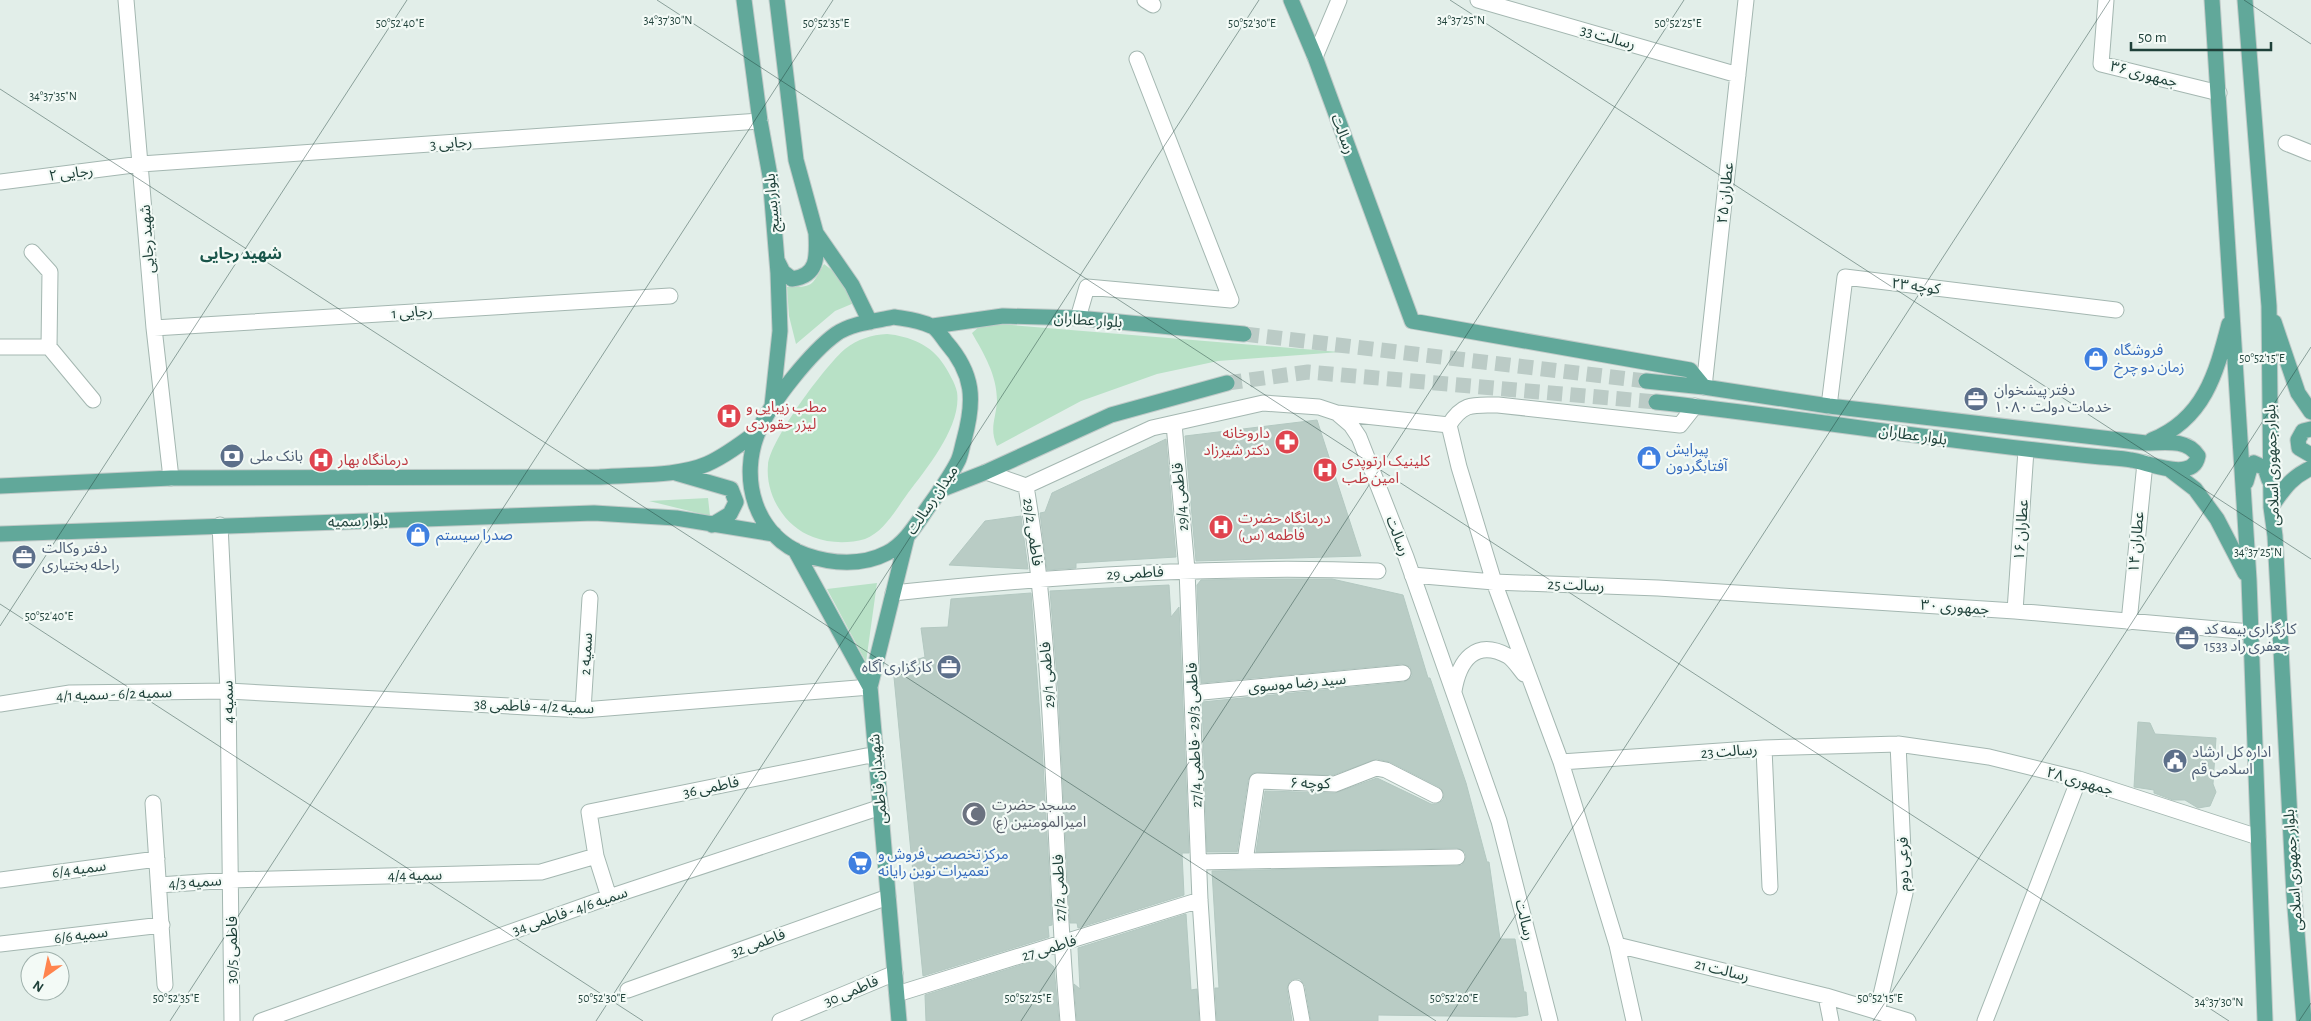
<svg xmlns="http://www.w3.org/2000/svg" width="2311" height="1021" font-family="'Alegreya Sans','Noto Sans Arabic',sans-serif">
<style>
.green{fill:#b8e1c6}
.building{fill:#b9ccc5;stroke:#b3c8c1}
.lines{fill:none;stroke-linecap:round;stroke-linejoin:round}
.major-tunnel{stroke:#bbcbc6;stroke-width:15;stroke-dasharray:15 8;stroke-linecap:butt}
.minor-casing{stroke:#a4b7b1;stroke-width:17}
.major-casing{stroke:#c0cac8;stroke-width:17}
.minor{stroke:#fff;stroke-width:15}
.major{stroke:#61a89a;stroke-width:15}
.ticks{fill:none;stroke:#1f413a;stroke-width:1;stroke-opacity:0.45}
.labels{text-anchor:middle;stroke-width:4.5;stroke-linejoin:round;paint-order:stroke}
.street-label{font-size:15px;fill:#1f413a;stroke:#f3faf6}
.shop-label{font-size:15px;fill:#366cbe;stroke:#f3faf6;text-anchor:start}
.service-label{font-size:15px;fill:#4e5e75;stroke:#f3faf6;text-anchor:start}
.health-label{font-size:15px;fill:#be3a42;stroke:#f3faf6;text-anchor:start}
.worship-label{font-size:15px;fill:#5b616d;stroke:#f3faf6;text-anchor:start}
.neighbourhood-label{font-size:16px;font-weight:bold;fill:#19554a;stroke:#f3faf6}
.ticks-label{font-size:12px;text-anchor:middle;fill:#1f413a;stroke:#f3faf6;stroke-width:4.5;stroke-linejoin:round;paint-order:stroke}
</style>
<rect width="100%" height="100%" fill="#e2eee9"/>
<path class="green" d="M824,264C839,274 846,287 854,303L835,311L796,344L789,316L787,287C813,287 811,287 824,264Z
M999,324L1340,352L1218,361L1157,374L1081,401L997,446C989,428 996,419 997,401C997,375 984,354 972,333L980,326Z
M887,334C909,336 932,345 944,365C949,373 955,383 957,392C962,426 927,468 908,493C897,508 884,532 865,539C847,544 829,543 813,537C785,527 765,495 768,465C770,440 825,366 845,349C858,339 871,335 887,334Z
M708,498L710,516L649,501Z
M877,583L866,662L827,589Z"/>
<path class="building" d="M1317,420L1361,556L1196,561L1185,436Z
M1166,439L1176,557L1076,563V568L1047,570L1040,513L1045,512L1052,493Z
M1021,516L1028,569L949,565L985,521Z
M1257,579H1332L1403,595L1428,678H1430L1466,783L1487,862H1489L1500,939H1515L1524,992H1526L1528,1015L1516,1017L1378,1015V1021H1311L1305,986L1300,979H1295L1290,981L1287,989L1292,1021H1217L1215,988H1219L1212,871L1457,866L1462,865L1466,857L1465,852L1457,848L1256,852L1265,791L1335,793L1377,778L1431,804H1436L1443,800L1444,794L1439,787L1390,762L1377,759L1333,775L1253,773L1248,780L1237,852H1207L1202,702L1404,682L1412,676L1410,667L1402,664L1201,683L1197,585L1201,580Z
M1169,585L1171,617L1179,607L1189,853H1182L1184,895L1078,928L1077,923H1070L1058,689L1050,591Z
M1031,593L1042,745L1052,925L1048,926L1049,937L923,976L893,667L925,657L921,628L948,627L951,599Z
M2138,722L2150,723L2155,734L2216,738L2213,784L2216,792L2210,806L2198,808L2185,800H2173L2154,793V790L2134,787Z
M1186,914L1191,990L1197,989L1199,1021H1077L1074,984L1080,989L1078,948Z
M1044,958L1054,967L1059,1021H926L925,995Z"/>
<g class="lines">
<path class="major-tunnel" d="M1244,334L1646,381
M1227,383L1308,372L1656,402"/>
<defs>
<path id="minor" d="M126,0L154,328L171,478
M1145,0L1153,5
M1478,0L1738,75
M2106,0L2101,64L2219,93
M1315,57L1339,0
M2286,143L2311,153
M0,182L141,164L760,121
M32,252L50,272L49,347
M1078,318L1087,287L1231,300L1137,59
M154,328L670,296
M0,347H49L93,400
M1704,387L1746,0
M1829,406L1845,277L2116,310
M1337,413L1449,425
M1174,424L1187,570L1200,900L1208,1021
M986,472L1026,486L1152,428L1263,403L1319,407L1337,413L1351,425L1359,437L1406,557L1499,821L1550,1021
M1026,486C1031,517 1036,548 1039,580C1055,726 1055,874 1068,1021
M220,525L228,691L232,1021
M1412,575L1494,582L1658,588L2015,611L2251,632
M893,593C1055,576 1216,565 1378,571
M2015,611L2026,450
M2129,622L2145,463
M1454,691C1459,661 1475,638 1508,656C1514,660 1519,668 1524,674
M1192,693L1403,673
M0,704L70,693L228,691L583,710L870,687
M583,710L590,598
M1764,748L1770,887
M1561,762L1764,748L1898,744L1989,757L2079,779L2258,837
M153,803L165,985
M1245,861L1257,781L1335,784L1376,768L1386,770L1435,795
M1199,862L1457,857
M0,880L157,859
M159,885L231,880L541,872L596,856
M609,897L596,856L589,812L866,756H877
M0,944L162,925
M1617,945L1826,996L1908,1021
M1296,988L1302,1021
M628,990L888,897
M897,994L1200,900
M1826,996L1831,1021
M1877,1012L1905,893L1898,744
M261,1021L609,897L875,809H881
M780,1021L895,973
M1634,1021L1617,945L1561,762L1494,582L1459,467L1449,425C1463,402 1474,405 1498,405L1680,425L1695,406
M1985,1021L2079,779"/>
<path id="major" d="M744,0L760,121L770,176L778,273L780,331L772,406
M777,0L796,160L816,233L852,285L870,322
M1291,0L1315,57L1412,321L1690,370L1704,387
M2212,0L2249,580L2265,1021
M2245,0L2269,306L2271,507L2275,536L2294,895L2304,1021
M777,260L783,272L792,279C819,276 817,255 816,233
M894,317C906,319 919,320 931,326C937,328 942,337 946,342C974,374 975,400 964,440C962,447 961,455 958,461C950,477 939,492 929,506C917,523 906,543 887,553C862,566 832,564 806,555C755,537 738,478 759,430C771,402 811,352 836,334C852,323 876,321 894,317Z
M2274,322L2298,393L2311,412
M933,326L1003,316L1078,318L1244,334
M1646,381L1704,387L1829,406L2146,443C2163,443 2187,438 2198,456C2193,483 2148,462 2131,460C2121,458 2111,458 2101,457C1952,443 1805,418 1656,402
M2311,429L2303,431L2298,440L2299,448L2311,455
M2152,440C2204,419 2216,374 2229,324
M2169,469L2195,489L2217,519L2245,573
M676,473L731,489L736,502L730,514L712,525
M2246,482L2250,468L2254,463L2265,468L2269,480
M0,486L171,478L600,477C632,474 677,477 707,464C725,456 742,443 758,431
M940,490L986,472L1111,415L1227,383
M2271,507C2284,489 2290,478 2311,468
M0,534L594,513L676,518L774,534
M795,550L870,687
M899,1021L870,687L907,537"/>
</defs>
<use href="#minor" class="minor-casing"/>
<use href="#major" class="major-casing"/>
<use href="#minor" class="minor"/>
<use href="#major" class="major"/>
</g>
<path class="ticks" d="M657,0L2229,1021M1450,0L2311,559M2244,0L2311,44M0,89L1436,1021M0,604L643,1021M0,626L407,0M170,1021L833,0M596,1021L1259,0M1021,1021L1684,0M1447,1021L2110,0M1873,1021L2311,347M2299,1021L2311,1003"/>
<defs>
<symbol id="shop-disc" viewBox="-11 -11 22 22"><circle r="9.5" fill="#3f7fe0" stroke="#f3faf6"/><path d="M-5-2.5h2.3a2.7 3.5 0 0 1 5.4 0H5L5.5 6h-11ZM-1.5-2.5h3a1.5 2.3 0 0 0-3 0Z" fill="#fff"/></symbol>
<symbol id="office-disc" viewBox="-11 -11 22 22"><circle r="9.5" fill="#5c6f8a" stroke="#f3faf6"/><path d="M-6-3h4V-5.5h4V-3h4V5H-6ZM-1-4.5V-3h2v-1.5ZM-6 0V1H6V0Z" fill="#fff"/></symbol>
<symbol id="hospital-disc" viewBox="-11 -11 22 22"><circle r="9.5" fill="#e0444e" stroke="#f3faf6"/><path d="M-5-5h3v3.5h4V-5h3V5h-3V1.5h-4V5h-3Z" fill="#fff"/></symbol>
<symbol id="pharmacy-disc" viewBox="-11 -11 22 22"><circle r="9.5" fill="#e0444e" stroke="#f3faf6"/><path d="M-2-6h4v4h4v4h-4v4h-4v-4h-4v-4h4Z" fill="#fff"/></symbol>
<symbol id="bank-disc" viewBox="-11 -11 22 22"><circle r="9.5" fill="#5c6f8a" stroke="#f3faf6"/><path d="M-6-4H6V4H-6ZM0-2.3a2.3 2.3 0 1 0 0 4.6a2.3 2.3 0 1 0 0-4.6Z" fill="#fff"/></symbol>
<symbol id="civic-disc" viewBox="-11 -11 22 22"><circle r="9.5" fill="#5c6f8a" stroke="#f3faf6"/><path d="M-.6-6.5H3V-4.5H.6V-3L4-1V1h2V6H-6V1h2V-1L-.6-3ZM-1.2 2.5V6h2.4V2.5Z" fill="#fff"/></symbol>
<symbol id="mosque-disc" viewBox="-11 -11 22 22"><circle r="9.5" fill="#6b7280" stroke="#f3faf6"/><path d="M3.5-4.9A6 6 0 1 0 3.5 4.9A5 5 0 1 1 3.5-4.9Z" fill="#fff"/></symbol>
<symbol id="supermarket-disc" viewBox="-11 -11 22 22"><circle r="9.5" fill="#3f7fe0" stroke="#f3faf6"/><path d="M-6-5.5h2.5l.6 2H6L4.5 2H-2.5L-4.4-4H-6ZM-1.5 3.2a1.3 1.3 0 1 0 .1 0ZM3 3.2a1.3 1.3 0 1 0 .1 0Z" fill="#fff"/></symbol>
</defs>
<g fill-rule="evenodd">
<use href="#shop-disc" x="2082" y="345" width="28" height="28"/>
<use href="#office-disc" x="1962" y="385" width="28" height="28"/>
<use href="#hospital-disc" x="715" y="402" width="28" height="28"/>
<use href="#pharmacy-disc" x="1273" y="428" width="28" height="28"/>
<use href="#bank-disc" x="218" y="442" width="28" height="28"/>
<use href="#shop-disc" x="1635" y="444" width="28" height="28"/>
<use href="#hospital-disc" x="307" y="446" width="28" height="28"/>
<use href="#hospital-disc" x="1311" y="456" width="28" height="28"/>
<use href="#hospital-disc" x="1207" y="513" width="28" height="28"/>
<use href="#shop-disc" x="404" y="521" width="28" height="28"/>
<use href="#office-disc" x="10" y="543" width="28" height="28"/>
<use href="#office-disc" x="2173" y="624" width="28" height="28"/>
<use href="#office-disc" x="935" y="653" width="28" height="28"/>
<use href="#civic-disc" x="2161" y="747" width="28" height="28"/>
<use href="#mosque-disc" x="960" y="800" width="28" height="28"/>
<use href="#supermarket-disc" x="846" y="849" width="28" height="28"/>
</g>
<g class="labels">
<g class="street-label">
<text transform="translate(1608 37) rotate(16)" y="5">رسالت 33</text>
<text transform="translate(2144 74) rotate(14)" y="5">جمهوری ۳۶</text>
<text transform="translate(1343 134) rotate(69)" y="5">رسالت</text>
<text transform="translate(451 143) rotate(-4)" y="5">رجایی 3</text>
<text transform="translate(71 173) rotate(-7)" y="5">رجایی ۲</text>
<text transform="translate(1725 193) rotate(-84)" y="5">عطاران ۲۵</text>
<text transform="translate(772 203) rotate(-95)" y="5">بلوار بسیج</text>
<text transform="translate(147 239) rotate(-94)" y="5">شهید رجایی</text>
<text transform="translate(1916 286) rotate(7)" y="5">کوچه ۲۳</text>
<text transform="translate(412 312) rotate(-4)" y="5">رجایی 1</text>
<text transform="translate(1088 320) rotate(4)" y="5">بلوار عطاران</text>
<text transform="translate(1913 435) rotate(8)" y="5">بلوار عطاران</text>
<text transform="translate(2272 465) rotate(-92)" y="5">بلوار جمهوری اسلامی</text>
<text transform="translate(1180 497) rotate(-95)" y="5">قاطمی 29/4</text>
<text transform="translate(932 500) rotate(-56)" y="5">میدان رسالت</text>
<text transform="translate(358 521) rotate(-2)" y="5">بلوار سمیه</text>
<text transform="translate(2021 530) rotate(-86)" y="5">عطاران ۱۶</text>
<text transform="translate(1033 532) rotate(82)" y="5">فاطمی 29/2</text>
<text transform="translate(1398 536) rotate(69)" y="5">رسالت</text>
<text transform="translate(2136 542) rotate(-85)" y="5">عطاران ۱۴</text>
<text transform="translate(1135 573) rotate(-3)" y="5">فاطمی 29</text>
<text transform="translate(1576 585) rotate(2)" y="5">رسالت 25</text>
<text transform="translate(1955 607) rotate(4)" y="5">جمهوری ۳۰</text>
<text transform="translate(586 654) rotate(-87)" y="5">سمیه 2</text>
<text transform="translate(1047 675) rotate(-94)" y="5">فاطمی 29/1</text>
<text transform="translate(1297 683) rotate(-5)" y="5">سید رضا موسوی</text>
<text transform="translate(114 694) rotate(-2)" y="5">سمیه 6/2 - سمیه 4/1</text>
<text transform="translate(228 702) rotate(-92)" y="5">سمیه 4</text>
<text transform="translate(534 706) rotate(2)" y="5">سمیه 4/2 - فاطمی 38</text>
<text transform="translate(1194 735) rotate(-92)" y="5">فاطمی 29/3 - فاطمی 27/4</text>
<text transform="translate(1729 751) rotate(-4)" y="5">رسالت 23</text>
<text transform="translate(878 779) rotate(-95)" y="5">شهیدان فاطمی</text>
<text transform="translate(2080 781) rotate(16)" y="5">جمهوری ۲۸</text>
<text transform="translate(1310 783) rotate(1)" y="5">کوچه ۶</text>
<text transform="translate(711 787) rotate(-12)" y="5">فاطمی 36</text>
<text transform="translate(1903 864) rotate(-91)" y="5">فرعی دوم</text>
<text transform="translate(79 869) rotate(-8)" y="5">سمیه 6/4</text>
<text transform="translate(2293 870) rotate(-94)" y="5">بلوار جمهوری اسلامی</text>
<text transform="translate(415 875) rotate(-1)" y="5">سمیه 4/4</text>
<text transform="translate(195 882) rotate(-4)" y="5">سمیه 4/3</text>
<text transform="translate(1059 888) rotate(-92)" y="5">فاطمی 27/2</text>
<text transform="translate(570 911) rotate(-19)" y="5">سمیه 4/6 - فاطمی 34</text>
<text transform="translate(1525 920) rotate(76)" y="5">رسالت</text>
<text transform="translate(81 935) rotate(-7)" y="5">سمیه 6/6</text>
<text transform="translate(758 943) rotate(-20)" y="5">فاطمی 32</text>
<text transform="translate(1049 948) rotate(-17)" y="5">فاطمی 27</text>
<text transform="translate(232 950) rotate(-90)" y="5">فاطمی 30/5</text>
<text transform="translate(1722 970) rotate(14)" y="5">رسالت 21</text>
<text transform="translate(851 991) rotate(-23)" y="5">فاطمی 30</text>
</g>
<g class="shop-label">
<text x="2114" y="355">فروشگاه<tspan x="2114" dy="17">زمان دو چرخ</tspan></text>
<text x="1666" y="454">پیرایش<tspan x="1666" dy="17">آفتابگردون</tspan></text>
<text x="436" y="540">صدرا سیستم</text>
<text x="878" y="859">مرکز تخصصی فروش و<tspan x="878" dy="17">تعمیرات نوین رایانه</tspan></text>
</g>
<g class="service-label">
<text x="1994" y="395">دفتر پیشخوان<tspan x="1994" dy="17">خدمات دولت ۱۰۸۰</tspan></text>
<text x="250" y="461">بانک ملی</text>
<text x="42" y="553">دفتر وکالت<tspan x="42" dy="17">راحله بختیاری</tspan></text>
<text x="2204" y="634">کارگزاری بیمه کد<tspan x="2204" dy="17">1533 جعفری راد</tspan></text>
<text x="932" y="672" text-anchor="end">کارگزاری آگاه</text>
<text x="2192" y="757">اداره کل ارشاد<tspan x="2192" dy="17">اسلامی قم</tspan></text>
</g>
<g class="health-label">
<text x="746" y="412">مطب زیبایی و<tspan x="746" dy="17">لیزر حقوردی</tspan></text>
<text x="1270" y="438" text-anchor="end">داروخانه<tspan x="1270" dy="17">دکتر شیرزاد</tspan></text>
<text x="338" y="465">درمانگاه بهار</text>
<text x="1342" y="466">کلینیک ارتوپدی<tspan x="1342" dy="17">امین طب</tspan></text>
<text x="1238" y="523">درمانگاه حضرت<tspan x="1238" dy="17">فاطمه (س)</tspan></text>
</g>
<g class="worship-label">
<text x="992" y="810">مسجد حضرت<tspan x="992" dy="17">امیرالمومنین (ع)</tspan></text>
</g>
<g class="neighbourhood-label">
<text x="241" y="259">شهید رجایی</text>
</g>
</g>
<g class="ticks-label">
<text x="668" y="24">34°37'30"N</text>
<text x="1461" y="24">34°37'25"N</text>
<text x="400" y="27">50°52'40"E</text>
<text x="826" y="27">50°52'35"E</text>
<text x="1252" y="27">50°52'30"E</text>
<text x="1678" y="27">50°52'25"E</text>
<text x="53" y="100">34°37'35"N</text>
<text x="2262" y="362">50°52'15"E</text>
<text x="2258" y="556">34°37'25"N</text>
<text x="49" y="620">50°52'40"E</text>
<text x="176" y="1002">50°52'35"E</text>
<text x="602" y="1002">50°52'30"E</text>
<text x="1028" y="1002">50°52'25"E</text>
<text x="1454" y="1002">50°52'20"E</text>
<text x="1880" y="1002">50°52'15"E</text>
<text x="2219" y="1006">34°37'30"N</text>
</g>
<g transform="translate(45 976) rotate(213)"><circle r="24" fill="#f3faf6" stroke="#9eb0ab"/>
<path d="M0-4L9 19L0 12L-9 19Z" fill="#ff844e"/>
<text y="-8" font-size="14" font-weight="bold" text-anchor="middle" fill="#1f413a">N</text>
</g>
<path d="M2131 42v8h140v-8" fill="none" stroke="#1f413a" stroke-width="2.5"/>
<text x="2138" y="42" font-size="15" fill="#1f413a" stroke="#f3faf6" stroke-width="4" paint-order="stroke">50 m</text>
</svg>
